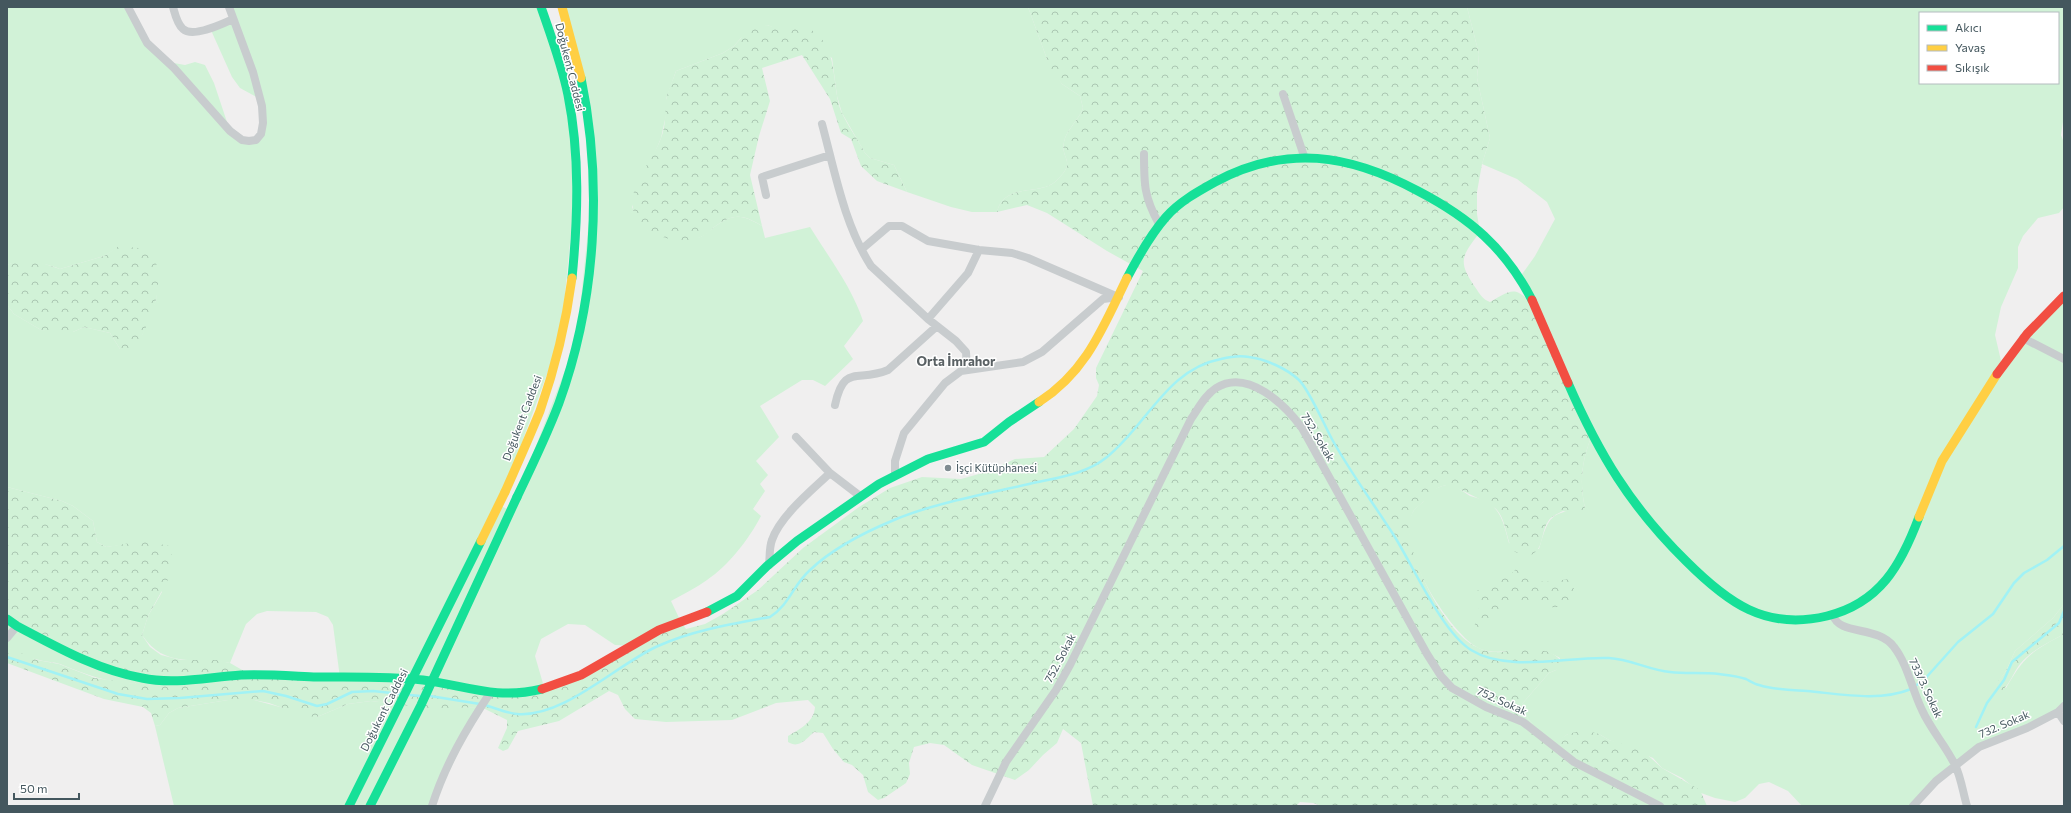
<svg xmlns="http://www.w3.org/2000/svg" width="2071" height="813" font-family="Commissioner,sans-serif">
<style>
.green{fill:#d1f2d7;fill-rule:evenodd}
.forest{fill:url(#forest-crowns)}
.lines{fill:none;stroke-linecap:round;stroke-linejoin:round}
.stream{stroke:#a1f2f5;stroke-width:2.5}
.street{stroke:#c8ccce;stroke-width:8}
.fast{stroke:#16e098;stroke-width:9}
.slow{stroke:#ffcf43;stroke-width:9}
.jam{stroke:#f24e42;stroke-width:9}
.fast-bridge{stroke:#16e098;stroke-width:9}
.slow-bridge{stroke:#ffcf43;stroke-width:9}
.poi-dot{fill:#808c91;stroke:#fff;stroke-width:1.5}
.labels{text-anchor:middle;stroke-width:3;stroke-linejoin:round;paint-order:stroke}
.street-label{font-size:11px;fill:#44575e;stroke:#fff}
.poi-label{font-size:11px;fill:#44575e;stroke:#fff;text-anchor:start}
.quarter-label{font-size:13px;font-weight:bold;fill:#5a6164;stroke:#fff}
</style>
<defs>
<pattern id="forest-crowns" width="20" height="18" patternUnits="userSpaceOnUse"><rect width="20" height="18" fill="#d1f2d7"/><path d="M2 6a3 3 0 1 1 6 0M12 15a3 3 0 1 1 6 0" fill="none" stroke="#abc7b2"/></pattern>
</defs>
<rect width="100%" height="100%" fill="#f0efef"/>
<path class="green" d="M7,7H128L139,31L168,62L185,65L195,62L205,65L214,83L230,131L249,141L261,134L260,99L240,88L232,77L210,28L233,19L229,7H541L556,50L577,170L561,336L499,505L511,511L577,339L594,170L562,7H1028L1047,59L1062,84L1080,96L1083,108C1079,120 1066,130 1064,142C1060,160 1078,160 1056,181C1041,196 1004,182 997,212H972L951,207L907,192L894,165L870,158L865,153L842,113L837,96L832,58L787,28H775L767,25L741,38L734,46L723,53L676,71L666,99V115L661,138L632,207C643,233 652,236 679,237C685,237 694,239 700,237C704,236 709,231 713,228C733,213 741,214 762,226L765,238L810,227C829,258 852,287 863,321L844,346L853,359L825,386L813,380H802L760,406L779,437L756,461L768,475L760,484L765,491L753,509L761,516C749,539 729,565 707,580C696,588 683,594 671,601L681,622L634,646L615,645L585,625L568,624L541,639L535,656L544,687L507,694L340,678L333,625L328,617L316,612L267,611L257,614L246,624L230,663C195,657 165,669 142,635L148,616L162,592L122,545L106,547L97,542L93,521L73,506L62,501L7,487V305L14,314L41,330L73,332L84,327L110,333L120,349L142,335L156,300L158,279L119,247L104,256L60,269C45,263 22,259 7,265Z
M1467,7H2064V115L2061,135L2064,143V207L2059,213L2038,218L2023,236L2018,247V268L2001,307L1995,335L2002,365L2064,296V604L2053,618L2015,651L2006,671L1996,685L2006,688C2025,655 2031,652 2064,634V706L1979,747L1913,806H1802L1788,791L1769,782L1759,784L1745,798L1735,802L1715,798L1701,793L1682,778L1662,768L1653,758L1609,740L1599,734H1568L1558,741C1542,736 1525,721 1522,704L1549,673L1556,670L1560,658C1532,640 1496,661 1475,646C1447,627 1392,544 1414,510C1416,507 1420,505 1423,502C1424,500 1425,497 1427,495C1433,489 1447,482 1455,486C1460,489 1465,493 1470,496C1476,498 1482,499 1487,502C1502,510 1505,529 1509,543L1539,549C1549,515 1550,513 1585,508C1579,481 1582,460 1592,435L1520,277L1535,256L1555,219L1547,202L1517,179L1482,164L1490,138L1477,78L1479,54ZM1920,13H2058V83H1920Z
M7,619L143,678L135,684C108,683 85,674 60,664C54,662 46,662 39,660C28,658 17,653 7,647Z
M228,700H254L317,717L348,704L371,701L434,708L481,707L432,806H174L155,726L160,725L169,713L178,708Z"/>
<path class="forest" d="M1028,7H1467L1479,54L1477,78L1490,138L1482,164L1477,192V214L1480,232C1462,256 1457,261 1475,287C1480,294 1482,299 1490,302C1513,289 1514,286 1534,305L1592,435C1582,460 1579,481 1585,508L1579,515L1563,511C1559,513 1552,516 1549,520C1539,534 1546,550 1527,557L1513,551C1506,539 1506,519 1496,509C1492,505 1453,485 1448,485C1435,486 1430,495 1422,503C1419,506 1415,508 1413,512C1410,519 1409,528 1410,536C1413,567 1447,634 1477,647C1482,650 1489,652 1495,652C1503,653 1513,649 1522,649C1534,648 1557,650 1562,664L1556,670L1549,673L1522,704C1525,721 1542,736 1558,740L1568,734L1584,730L1599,734L1609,740L1642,750L1662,768L1700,790L1707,806H1322L1313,803L1300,802L1296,806H1093L1081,743L1063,729L1057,743L1043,755L1029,770L1015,780L972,765L944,745L930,743L914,747L909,763L910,774L906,783L884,798L878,800L868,792L863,775L852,765L844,762L833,749L823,733L814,732C806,739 799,749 788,742V736C800,729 814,722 815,707L808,700L776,703L732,720L666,722L635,719L625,709L618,695L609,691L559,721L518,731L508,749L503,751L498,748L507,728V720L481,707L434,709L371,701L348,704L317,717L305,716L269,703L254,700H228L178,708L169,713L160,725L155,726L151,713L143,707L104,699L7,663V647L37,660L59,664L95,678L135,684L142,678L132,676L7,619V487L62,501L73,506L93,521L97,542L106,547L143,541L170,546L173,559L170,576L148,616L142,635L150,647L161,655L181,660H216L230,663L251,675L387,678L490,693L555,685L681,622L686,629L705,624L723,614L758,590L803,548L859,507L890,488L922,477L961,479L986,472L1015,459L1044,457L1074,429L1097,396L1099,385L1096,378V368L1143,271L1107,251L1047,213L1027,205L997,212C1004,182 1041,196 1056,181C1078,160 1060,160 1064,142C1066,130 1079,120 1083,108L1080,96L1062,84L1051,70Z
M767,25C781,31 798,23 806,27C841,43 830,84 842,113C848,126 858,140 865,153L870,158L894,165L907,192L877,181L861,166L851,139L841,133L830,99L802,55L762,68L770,101L759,136L750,175L762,226C742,214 733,213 713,228C710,231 706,235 701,237C690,242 674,241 663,237C650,234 640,228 635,216C624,189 652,163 661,138C666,125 665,113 666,100C668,90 673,80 676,71L723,53L734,46L750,28Z
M119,246L138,248L155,256C156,263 158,271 158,278C160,306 142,336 129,360L120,349L110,333L84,327L73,332L59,334L41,330L24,320L14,314L7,305V265L14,262L33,260L60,269L104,256Z
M1518,567H1525L1529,579C1544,584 1554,581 1569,579L1576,593L1571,603C1544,615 1533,597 1513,602C1502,605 1499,620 1487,624L1483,632H1477L1474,628L1480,604L1477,591L1484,584L1508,577Z
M2064,604V634C2048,643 2033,649 2020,664C2013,673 2010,684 2001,692L1997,691L1996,684L2006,671L2015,651L2053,618Z"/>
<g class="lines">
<path class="stream" d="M7,657L118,694L147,699L180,698L263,691L286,696L317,706L327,704L352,692L373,691L401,694
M1915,686L1923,681L1958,642L1993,614L2014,583L2024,573L2047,560L2064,546
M410,695L421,696
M430,696L480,704
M485,705C495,708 506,713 517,714C564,718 617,664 658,646C694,630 732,624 770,617C790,604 793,585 810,570C833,548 865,532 894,520C934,503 986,494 1029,484C1055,478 1085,475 1107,457C1147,425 1167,369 1221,359C1229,357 1240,355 1249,357C1265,359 1286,368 1299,380C1310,391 1324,425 1333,441C1351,473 1373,503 1393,534C1413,565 1441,631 1471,650C1508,673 1568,656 1609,658C1630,659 1649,670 1670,672C1686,674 1703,672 1719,674C1727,675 1738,676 1746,679C1750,681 1754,684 1759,685C1774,690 1792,690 1807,691C1840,694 1880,702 1911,689
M1976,727L1987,703L2004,680L2012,662L2059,623L2064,611"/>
<path class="street" d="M128,7L147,43L174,68L230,131L242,140L249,141L256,140L261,134L263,123L262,106L253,72L229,7
M173,7C175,14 177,24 183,29C193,38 222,24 233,19
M1283,94L1304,156
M822,124C835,172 844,224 871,266L928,319L956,341L966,352L967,369
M1144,154C1144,184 1144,197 1159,224
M766,195L762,177L830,155
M862,249L889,226H902L928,241L979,250L1012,253L1028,258L1118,297
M928,319L968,273L979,250
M2023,338L2064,359
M835,405C844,363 857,383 888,370L937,326
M796,437L830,473L860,496
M895,475V461L904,433L945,383L961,371L1023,362L1042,352L1103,299L1119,297
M769,565C770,557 769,548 772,540C780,516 812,490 830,473
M1833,615C1839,636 1878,625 1894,647C1908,665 1912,690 1922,710C1931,730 1946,746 1955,765C1961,777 1963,793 1967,806
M7,638L17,626
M2058,712L2064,721
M432,806C445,765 466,729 490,693
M985,806L1006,762L1056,690L1070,665L1191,419C1198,409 1205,395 1216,388C1248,368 1285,405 1302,428L1427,654L1441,676L1452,688L1486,707L1523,722L1574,762L1660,806
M1913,806L1936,781L1979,747L2027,728L2058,712L2064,706"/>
<path class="fast" d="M541,7C551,36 562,65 568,95C580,155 578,217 572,278
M1127,278C1138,257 1150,235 1166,217C1179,202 1197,192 1215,182C1286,144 1349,154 1418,191C1470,218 1505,248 1532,300
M1568,383C1599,454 1630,506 1686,561C1727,602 1765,631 1827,616C1880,603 1901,565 1919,517
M517,497C532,466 547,435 559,403C596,301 603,184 581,78
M707,612L737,596L767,566L797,541L879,484L928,459L984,442L1009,422L1039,402
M7,619L17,626C57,647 97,670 142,678C175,685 208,677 241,675C266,674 292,676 317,677C352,677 388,676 423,680C467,686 496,700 542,689"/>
<path class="slow" d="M562,7L581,78
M1039,402C1087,371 1103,327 1127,278
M505,492C517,465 529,438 540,411C555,368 566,323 572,278
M1919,517L1942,461L1997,374"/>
<path class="jam" d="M1532,300L1568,383
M1997,374L2027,334L2064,296
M542,689L581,675L659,630L707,612"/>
<path class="fast-bridge" d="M349,806L481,541
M370,806L421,705L517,497"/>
<path class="slow-bridge" d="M481,541L505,492"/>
</g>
<circle class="poi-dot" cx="948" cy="468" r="4"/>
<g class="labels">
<g class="street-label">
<text transform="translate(570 67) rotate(76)" y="4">Doğukent Caddesi</text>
<text transform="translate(522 418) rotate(-69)" y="4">Doğukent Caddesi</text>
<text transform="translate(1318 437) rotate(59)" y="4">752. Sokak</text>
<text transform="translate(1060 658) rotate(-62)" y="4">752. Sokak</text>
<text transform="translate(1926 688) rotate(65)" y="4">733/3. Sokak</text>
<text transform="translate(1502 701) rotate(24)" y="4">752. Sokak</text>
<text transform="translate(384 710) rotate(-63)" y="4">Doğukent Caddesi</text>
<text transform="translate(2004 724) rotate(-23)" y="4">732. Sokak</text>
</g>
<g class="poi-label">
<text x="956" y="472">İşçi Kütüphanesi</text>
</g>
<g class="quarter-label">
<text x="956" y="366">Orta İmrahor</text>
</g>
</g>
<rect width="2071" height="813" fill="none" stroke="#44575e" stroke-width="16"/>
<rect x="1919" y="12" width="140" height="72" fill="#ffffff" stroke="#b4bcbf"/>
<rect x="1927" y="25" width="20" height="6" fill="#16e098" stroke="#b4bcbf"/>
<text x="1955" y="32" font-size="12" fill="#44575e">Akıcı</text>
<rect x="1927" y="45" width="20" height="6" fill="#ffcf43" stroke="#b4bcbf"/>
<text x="1955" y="52" font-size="12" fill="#44575e">Yavaş</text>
<rect x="1927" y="65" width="20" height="6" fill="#f24e42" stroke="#b4bcbf"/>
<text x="1955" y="72" font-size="12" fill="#44575e">Sıkışık</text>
<path d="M14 793v6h65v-6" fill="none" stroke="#44575e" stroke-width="2"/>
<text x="20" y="793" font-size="12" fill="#44575e" stroke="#ffffff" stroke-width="3" paint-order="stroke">50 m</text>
</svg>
